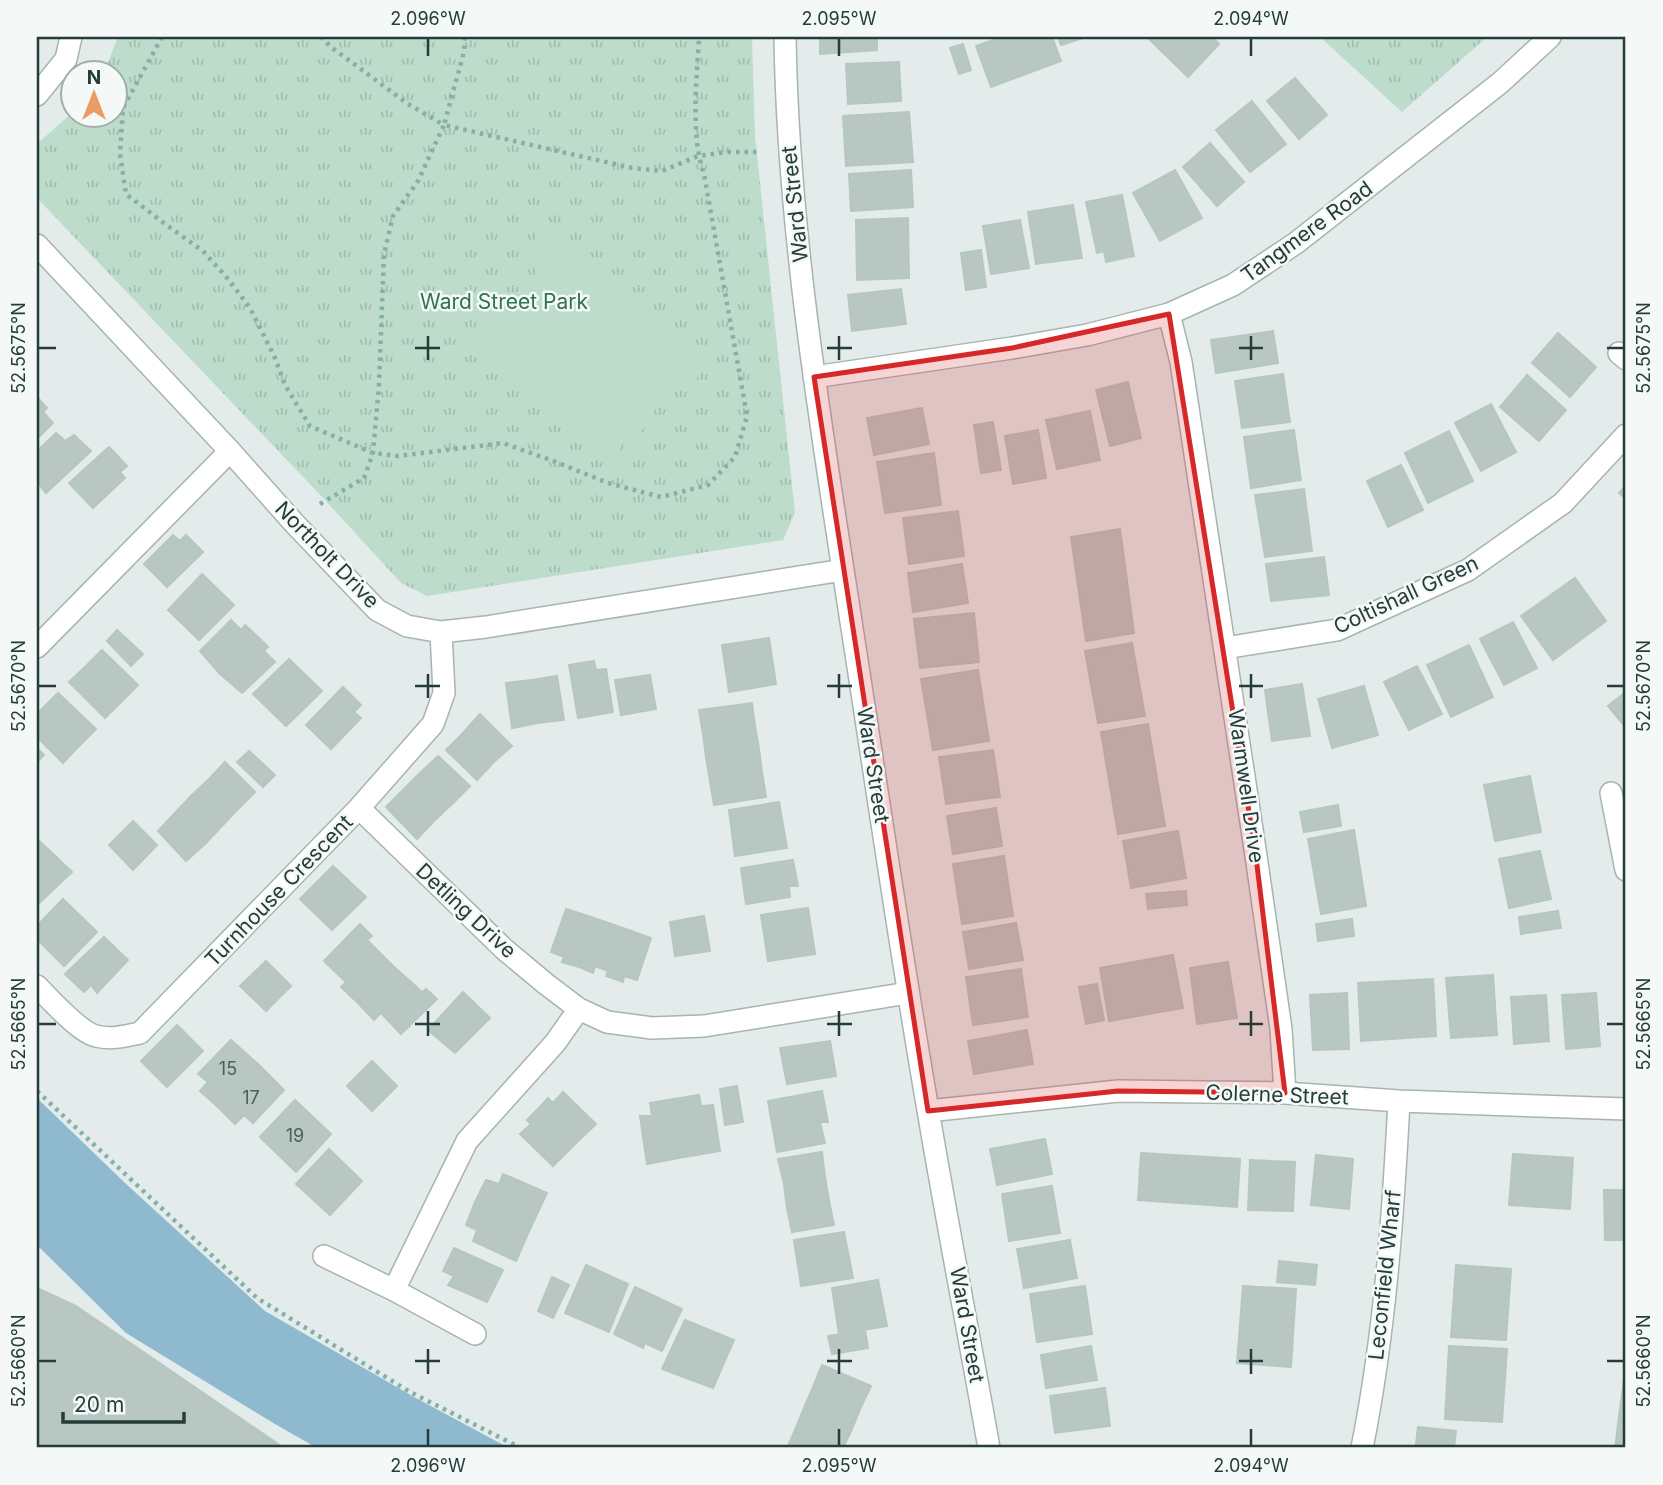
<svg xmlns="http://www.w3.org/2000/svg" width="1663" height="1485" font-family="Inter,sans-serif">
<style>
.grass{fill:url(#grass-tufts)}
.garden{fill:#bddccb}
.water{fill:#8eb9cf}
.building{fill:#b9c7c3;stroke:#b6c6c2;stroke-width:2}
.lines{fill:none;stroke-linecap:round;stroke-linejoin:round}
.minor-casing{stroke:#a6b4b2;stroke-width:24}
.path{stroke:#85afa9;stroke-width:4.5;stroke-dasharray:3.5 5;stroke-linecap:butt}
.minor{stroke:#fff;stroke-width:21}
.marked{fill:#d62828;fill-opacity:0.2;stroke:#d62828;stroke-width:5;stroke-linejoin:round}
.ticks{fill:none;stroke:#243d3b;stroke-width:2.5}
.labels{text-anchor:middle;stroke-width:5;stroke-linejoin:round;paint-order:stroke}
.number-label{font-size:18px;fill:#49605d}
.street-label{font-size:21px;fill:#243d3b;stroke:#f4f9f7}
.park-label{font-size:21px;fill:#2f7255;stroke:#f4f9f7}
.neatline{fill:none;stroke:#243d3b;stroke-width:2.5}
.ticks-label{font-size:18px;text-anchor:middle;fill:#243d3b}
</style>
<defs>
<pattern id="grass-tufts" width="24" height="20" patternUnits="userSpaceOnUse" patternTransform="scale(1.75)"><rect width="24" height="20" fill="#bddccb"/><path d="M3 7l-1-3M5 7V3M7 7l1-3M15 17l-1-3M17 17v-4M19 17l1-3" fill="none" stroke="#a2beaf"/></pattern>
</defs>
<rect width="100%" height="100%" fill="#e3ecea"/>
<path class="grass" d="M118,37H752L755,136L795,513L783,540L427,596L401,583L325,500L37,198V144L73,112L74,116H116V74L104,73Z
M1320,37H1487L1402,112Z"/>
<path class="garden" d="M541,231L705,368L688,389L665,393L657,399L653,417L640,433L629,436L610,460L472,349L541,267L524,252Z"/>
<path class="water" d="M37,1098L125,1183L265,1311L414,1397L509,1448H317L275,1424L126,1333L37,1245Z"/>
<path class="building" d="M820,37H877V50L820,54Z
M1001,37H1052L1061,61L991,87L976,46Z
M1058,37H1083V38L1061,45Z
M1147,37H1212L1219,44L1188,77Z
M963,44L971,70L959,74L950,48Z
M899,62L901,101L848,104L846,64Z
M1295,78L1327,115L1299,139L1267,101Z
M1252,101L1286,144L1250,172L1216,130Z
M909,112L913,162L846,166L843,116Z
M1210,143L1244,182L1217,206L1183,167Z
M911,170L913,207L851,211L849,174Z
M1175,170L1202,218L1160,241L1133,193Z
M1122,195L1134,256L1106,262L1104,251L1097,253L1086,202Z
M1073,205L1082,258L1036,264L1028,212Z
M908,218L909,278L857,280L856,220Z
M1020,220L1029,268L991,274L983,226Z
M981,250L986,287L966,290L961,253Z
M901,289L906,324L852,331L848,295Z
M1273,331L1278,363L1216,373L1211,340Z
M1558,333L1596,367L1570,397L1532,363Z
M1283,374L1290,422L1242,428L1235,381Z
M1527,375L1566,410L1539,441L1500,407Z
M1128,382L1141,438L1110,446L1096,390Z
M37,397L47,408L43,412L53,423L37,439Z
M1491,404L1516,452L1481,471L1455,423Z
M922,408L929,444L874,455L867,418Z
M1090,411L1100,460L1057,469L1046,420Z
M993,422L1001,470L981,473L974,425Z
M1038,430L1046,478L1013,484L1005,436Z
M1294,430L1301,480L1251,488L1244,437Z
M1449,431L1473,481L1428,503L1405,453Z
M56,433L65,441L74,435L91,451L46,493L37,482V451Z
M109,447L127,466L120,472L125,478L93,508L69,483Z
M934,453L941,505L885,513L877,462Z
M1401,465L1423,510L1388,527L1367,481Z
M1626,485V499L1619,493Z
M1304,489L1312,551L1265,557L1255,495Z
M958,511L964,556L909,564L903,518Z
M1120,529L1134,633L1086,641L1071,537Z
M173,535L180,541L186,535L203,552L167,587L144,564Z
M1324,557L1329,595L1271,601L1266,564Z
M962,564L968,603L913,612L908,573Z
M202,574L234,605L199,640L168,610Z
M1575,578L1606,621L1553,660L1521,616Z
M974,613L979,662L920,668L914,619Z
M231,620L241,630L245,625L258,637L220,674L200,651Z
M1513,622L1537,668L1504,685L1480,639Z
M117,630L143,654L131,666L107,641Z
M258,637L268,647L264,651L275,662L242,693L220,674Z
M769,638L776,684L729,692L722,645Z
M1132,643L1145,716L1098,723L1085,651Z
M1469,645L1493,697L1451,717L1427,665Z
M102,650L138,685L121,702L85,667Z
M289,659L322,691L286,726L253,694Z
M594,661L596,670L606,669L613,712L578,718L569,665Z
M1417,666L1442,714L1409,730L1384,682Z
M85,667L121,702L105,718L69,682Z
M978,670L989,741L933,750L921,679Z
M650,675L656,709L621,715L615,680Z
M557,676L564,720L538,723L531,680Z
M531,680L538,723L512,728L506,683Z
M1302,684L1310,736L1272,741L1265,690Z
M1364,686L1378,735L1332,748L1318,699Z
M343,687L361,705L354,712L361,718L331,749L306,725Z
M1626,692V728L1608,706Z
M58,693L96,729L79,746L42,709Z
M752,703L755,726L703,734L699,710Z
M42,709L79,746L63,763L37,737V714Z
M480,714L512,746L494,762L463,733Z
M1148,724L1165,826L1118,834L1101,732Z
M755,726L759,749L706,757L703,734Z
M463,733L494,762L477,780L446,750Z
M37,748L44,755L37,762Z
M759,749L762,772L710,781L706,757Z
M993,750L1000,797L946,804L939,757Z
M249,751L275,775L263,787L237,762Z
M438,756L470,786L453,803L420,773Z
M225,762L255,792L238,809L208,780Z
M762,772L766,797L714,805L710,781Z
M420,773L453,803L435,820L404,789Z
M1530,776L1541,832L1495,841L1484,785Z
M208,780L238,809L222,826L191,796Z
M404,789L435,820L417,839L386,807Z
M191,796L222,826L205,844L174,814Z
M779,802L787,848L735,856L729,810Z
M1338,805L1341,826L1304,832L1300,812Z
M996,808L1002,846L953,854L947,816Z
M174,814L205,844L186,861L158,831Z
M133,821L157,845L133,870L109,845Z
M1354,830L1366,906L1321,914L1308,839Z
M1178,831L1186,878L1131,888L1123,841Z
M37,839L50,851L37,863Z
M50,851L72,872L38,904L37,903V863Z
M1540,851L1551,899L1509,908L1499,859Z
M1004,856L1013,916L962,924L953,864Z
M793,860L798,886H789L790,897L746,904L741,868Z
M333,866L366,897L332,930L300,899Z
M1186,891L1187,905L1148,909L1146,894Z
M63,899L97,932L64,966L37,939V926Z
M808,908L815,954L768,961L761,915Z
M566,909L594,918L579,967L562,962L564,957L551,952Z
M1558,911L1561,928L1521,934L1519,917Z
M704,916L710,951L675,956L670,922Z
M594,918L623,928L608,971L595,966L593,973L579,967Z
M1352,919L1354,936L1318,941L1316,924Z
M1016,923L1023,960L969,969L963,932Z
M360,924L372,936L367,940L377,950L346,982L324,961Z
M623,928L651,938L637,980L624,976L623,982L606,976Z
M104,937L128,960L97,993L91,985L84,992L65,974Z
M377,950L393,966L357,1002L341,987Z
M1173,955L1183,1008L1109,1021L1100,968Z
M266,961L291,986L266,1011L240,986Z
M1228,962L1237,1018L1197,1024L1190,968Z
M393,966L411,982L374,1020L357,1002Z
M1021,969L1028,1017L973,1025L966,977Z
M1493,975L1497,1035L1451,1038L1446,978Z
M1433,979L1436,1036L1361,1041L1358,983Z
M411,982L422,992L426,989L437,999L401,1034L381,1013Z
M1097,984L1104,1020L1086,1024L1079,987Z
M463,992L490,1018L455,1053L428,1030Z
M1347,993L1349,1049L1313,1050L1310,995Z
M1596,993L1600,1046L1566,1049L1562,995Z
M1546,995L1549,1041L1514,1044L1511,997Z
M177,1025L203,1051L167,1087L141,1061Z
M1027,1030L1033,1064L974,1074L968,1041Z
M231,1040L258,1064L217,1106L200,1091L208,1082L198,1074Z
M830,1041L836,1076L787,1084L780,1048Z
M372,1061L397,1086L372,1111L347,1086Z
M258,1064L284,1090L253,1123L244,1115L235,1124L217,1106Z
M737,1086L743,1122L725,1125L720,1089Z
M822,1091L828,1122H820L825,1143L777,1152L768,1101Z
M563,1092L596,1124L574,1145L538,1109L548,1098L553,1103Z
M699,1095L701,1106L713,1105L720,1151L684,1157L674,1099Z
M674,1099L684,1157L647,1164L640,1116H652L650,1103Z
M295,1100L331,1134L296,1172L260,1137Z
M538,1109L574,1145L553,1166L520,1134L531,1124L527,1120Z
M1045,1139L1052,1174L997,1185L990,1149Z
M329,1149L362,1181L330,1215L296,1184Z
M822,1152L825,1177L784,1184L778,1159Z
M1141,1153L1240,1159L1237,1207L1138,1200Z
M1513,1154L1573,1158L1570,1209L1509,1205Z
M1316,1155L1353,1159L1349,1209L1311,1205Z
M1250,1160L1295,1162L1293,1211L1248,1210Z
M503,1174L547,1193L531,1227L475,1202L486,1180L499,1184Z
M825,1177L829,1201L787,1208L784,1184Z
M1052,1186L1060,1233L1009,1241L1002,1194Z
M1604,1190H1626V1240H1605Z
M829,1201L834,1225L792,1232L787,1208Z
M475,1202L531,1227L516,1261L473,1241L477,1230L466,1225Z
M844,1232L853,1278L801,1286L794,1240Z
M1070,1240L1077,1278L1024,1288L1017,1249Z
M454,1248L503,1270L487,1302L448,1285L454,1276L443,1271Z
M1279,1261L1317,1265L1315,1285L1277,1282Z
M586,1265L628,1284L609,1332L565,1313Z
M1456,1265L1511,1269L1506,1340L1451,1337Z
M552,1277L569,1285L553,1318L538,1311Z
M878,1280L887,1326L839,1334L832,1288Z
M1085,1286L1092,1334L1037,1342L1030,1294Z
M1243,1286L1296,1289L1291,1367L1237,1363Z
M635,1287L682,1309L662,1351L645,1343L643,1348L614,1334Z
M37,1288L76,1306L37,1394Z
M76,1306L284,1448H37V1394Z
M685,1320L734,1340L713,1388L662,1369Z
M865,1330L868,1348L832,1354L828,1336Z
M1091,1346L1097,1380L1046,1388L1041,1355Z
M1449,1346L1507,1349L1502,1422L1445,1419Z
M1626,1363V1448H1615Z
M822,1365L871,1386L861,1407L813,1387Z
M813,1387L861,1407L852,1429L804,1408Z
M1105,1388L1110,1426L1055,1433L1050,1396Z
M804,1408L852,1429L843,1448H837L795,1430Z
M1418,1427L1456,1431L1454,1448L1416,1444Z
M795,1430L837,1448H787Z"/>
<g class="lines">
<defs>
<path id="minor" d="M785,37C788,235 822,432 852,628C877,788 900,949 928,1110C947,1223 969,1335 989,1448
M37,95L66,59L71,37
M37,245L230,451L294,523L377,610L407,626L441,632L486,627L843,570
M1169,314L1181,362L1255,849L1281,1029L1285,1093
M1619,353L1626,359
M814,377L1012,348L1087,335L1169,314L1233,285L1296,243L1500,83L1550,37
M37,647L230,451
M1225,648L1337,630L1468,570L1563,503L1626,435
M1611,793L1626,870
M359,808L504,949L546,984L579,1009L607,1022L652,1028L704,1026L908,993
M37,986C50,999 79,1032 96,1036C111,1040 126,1036 140,1033L359,808L433,724L444,693L441,632
M928,1111L1118,1091L1285,1093L1399,1101L1626,1109
M324,1256L394,1290L475,1334
M394,1290L467,1141L555,1043L579,1009
M1362,1448C1385,1333 1393,1217 1399,1101"/>
</defs>
<use href="#minor" class="minor-casing"/>
<path class="path" d="M162,37L123,108L120,154L126,194L165,224L203,251L228,279L250,308L275,358L285,385L310,426L373,453L398,456L503,443L556,462L608,483L661,497L708,485L735,457L747,416L704,174C690,134 697,79 699,37
M465,37L464,52L444,125L632,168L662,171L698,156L727,152H760
M320,504L364,478L373,453L379,385L384,254L393,216L418,181L444,125L408,104L331,47L321,37
M37,1091L257,1298L410,1392L521,1448"/>
<use href="#minor" class="minor"/>
</g>
<path class="marked" d="M1169,314L1255,849L1285,1093L1118,1091L928,1111L814,377L1012,348Z"/>
<path class="ticks" d="M428,38V56M839,38V56M1251,38V56M428,336V360M839,336V360M1251,336V360M38,348H56M415,348H440M827,348H852M1239,348H1263M1607,348H1624M428,674V698M839,674V698M1251,674V698M38,686H56M415,686H440M827,686H852M1239,686H1263M1607,686H1624M428,1011V1036M839,1011V1036M1251,1011V1036M38,1024H56M415,1024H440M827,1024H852M1239,1024H1263M1607,1024H1624M428,1349V1374M839,1349V1374M1251,1349V1374M38,1361H56M415,1361H440M827,1361H852M1239,1361H1263M1607,1361H1624M428,1429V1446M839,1429V1446M1251,1429V1446"/>
<g class="labels">
<g class="number-label">
<text x="228" y="1075">15</text>
<text x="251" y="1104">17</text>
<text x="295" y="1142">19</text>
</g>
<g class="street-label">
<text transform="translate(795 204) rotate(-96)" y="7">Ward Street</text>
<text transform="translate(1307 232) rotate(-36)" y="7">Tangmere Road</text>
<text transform="translate(327 555) rotate(46)" y="7">Northolt Drive</text>
<text transform="translate(1406 595) rotate(-25)" y="7">Coltishall Green</text>
<text transform="translate(873 765) rotate(81)" y="7">Ward Street</text>
<text transform="translate(1246 786) rotate(82)" y="7">Warmwell Drive</text>
<text transform="translate(279 891) rotate(-46)" y="7">Turnhouse Crescent</text>
<text transform="translate(466 911) rotate(43)" y="7">Detling Drive</text>
<text transform="translate(1277 1095) rotate(2)" y="7">Colerne Street</text>
<text transform="translate(1385 1275) rotate(-84)" y="7">Leconfield Wharf</text>
<text transform="translate(967 1325) rotate(80)" y="7">Ward Street</text>
</g>
<g class="park-label">
<text x="504" y="309">Ward Street Park</text>
</g>
</g>
<rect width="1663" height="1485" fill="none" stroke="#f4f9f7" stroke-width="77"/>
<g transform="translate(94 94)"><circle r="33" fill="#f4f9f7" stroke="#a1aeac" stroke-width="2"/>
<path d="M0-5L12 26L0 18L-12 26Z" fill="#ec9c62"/>
<text y="-10" font-size="19" font-weight="bold" text-anchor="middle" fill="#243d3b">N</text>
</g>
<path d="M63 1412v10h121v-10" fill="none" stroke="#243d3b" stroke-width="3.5"/>
<text x="74" y="1412" font-size="21" fill="#243d3b" stroke="#f4f9f7" stroke-width="5" paint-order="stroke">20 m</text>
<rect x="38" y="38" width="1586" height="1408" class="neatline"/>
<g class="ticks-label">
<text x="428" y="25">2.096°W</text>
<text x="839" y="25">2.095°W</text>
<text x="1251" y="25">2.094°W</text>
<text transform="translate(19 348) rotate(-90)" y="6">52.5675°N</text>
<text transform="translate(1644 348) rotate(-90)" y="6">52.5675°N</text>
<text transform="translate(19 686) rotate(-90)" y="6">52.5670°N</text>
<text transform="translate(1644 686) rotate(-90)" y="6">52.5670°N</text>
<text transform="translate(19 1024) rotate(-90)" y="6">52.5665°N</text>
<text transform="translate(1644 1024) rotate(-90)" y="6">52.5665°N</text>
<text transform="translate(19 1361) rotate(-90)" y="6">52.5660°N</text>
<text transform="translate(1644 1361) rotate(-90)" y="6">52.5660°N</text>
<text x="428" y="1472">2.096°W</text>
<text x="839" y="1472">2.095°W</text>
<text x="1251" y="1472">2.094°W</text>
</g>
</svg>
